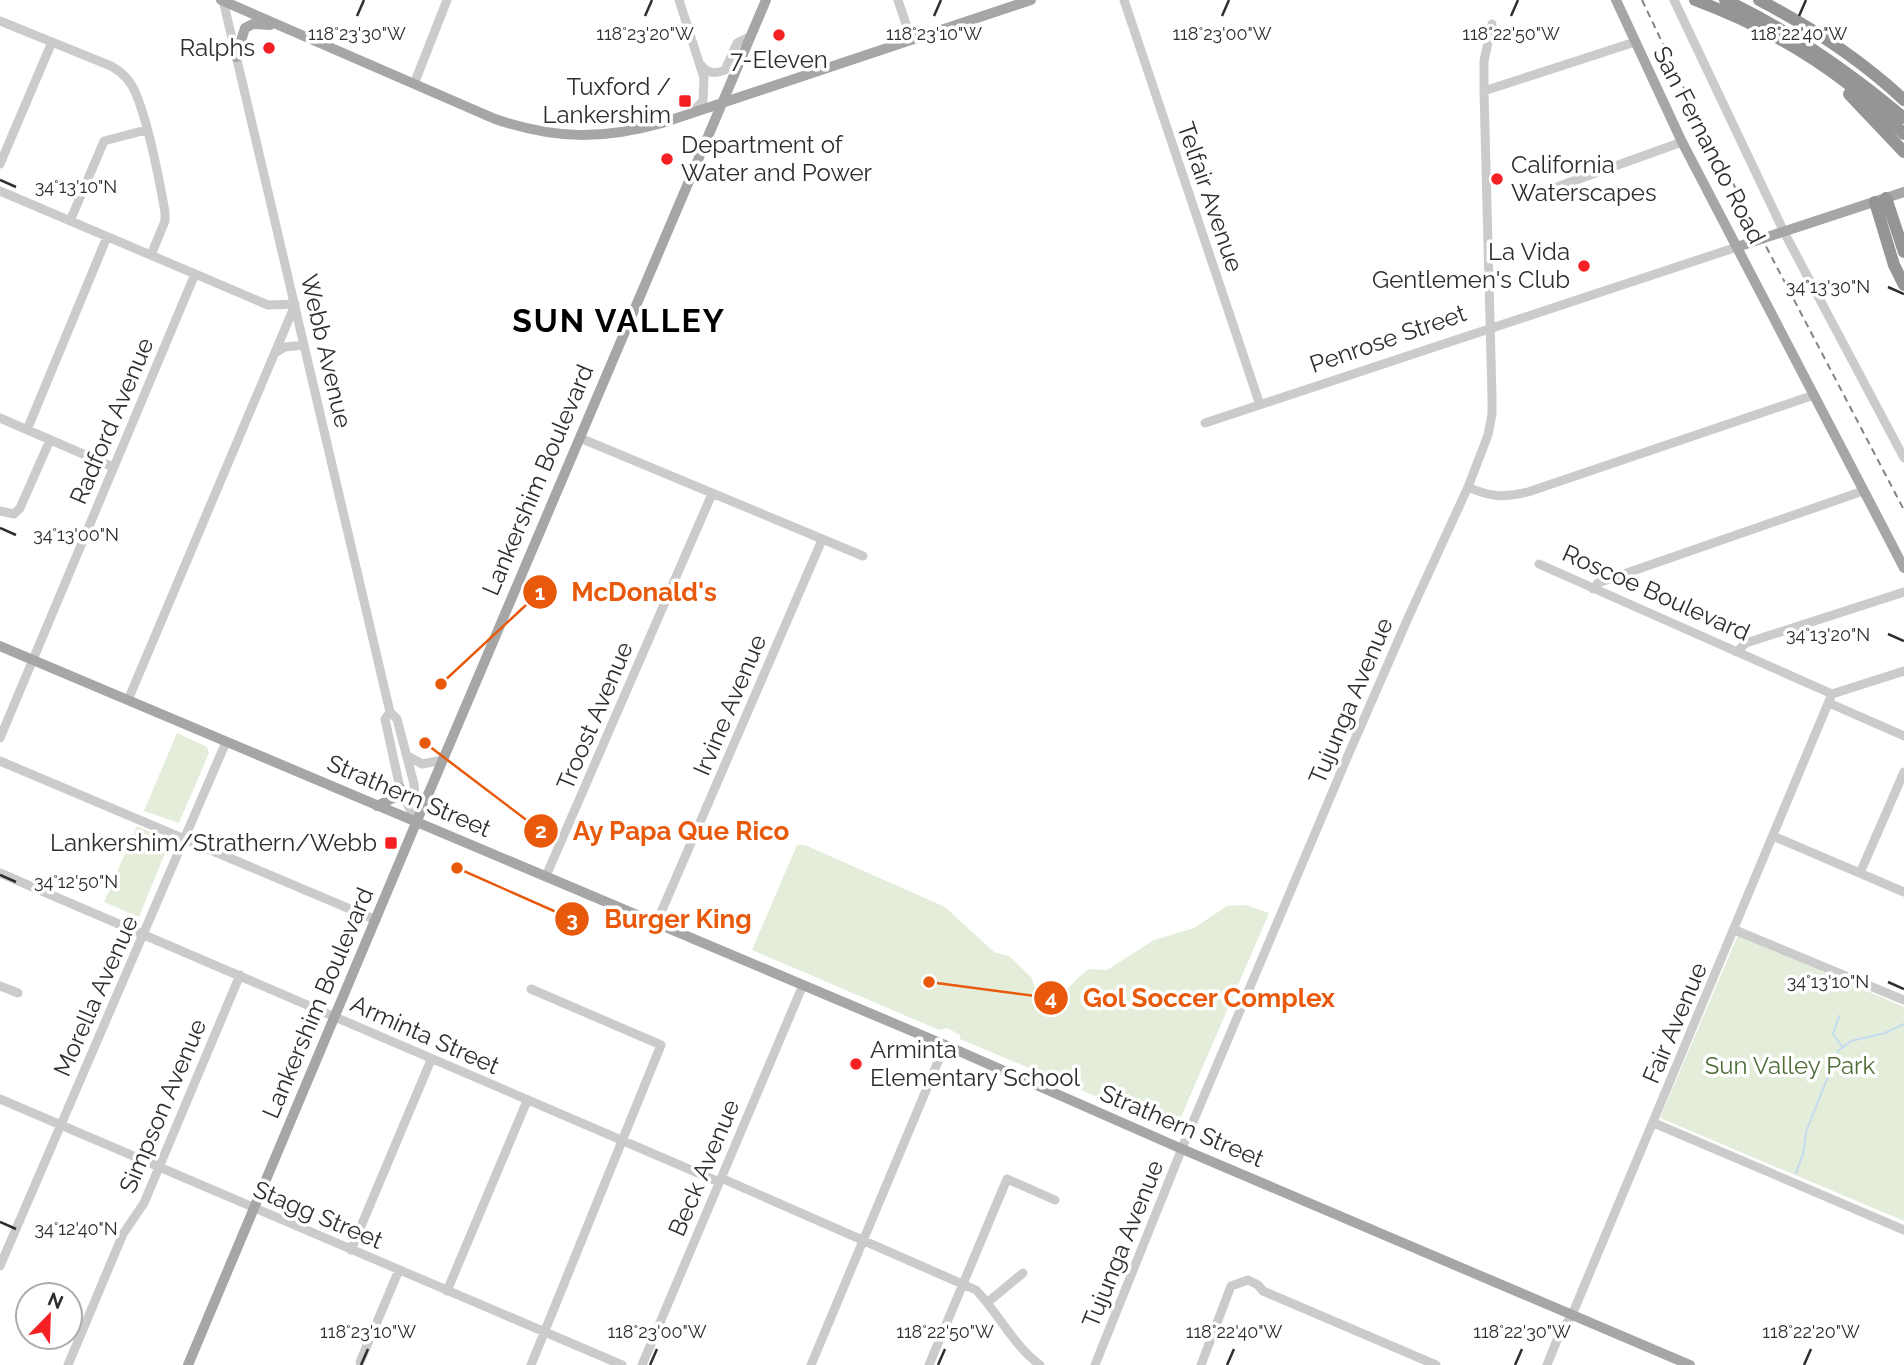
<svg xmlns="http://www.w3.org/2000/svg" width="1904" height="1365" font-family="Raleway,sans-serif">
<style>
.green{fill:#e3edda}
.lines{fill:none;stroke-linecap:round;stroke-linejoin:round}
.stream{stroke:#c4dbee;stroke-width:2}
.minor{stroke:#cbcbcb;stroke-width:9}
.major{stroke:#a6a6a6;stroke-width:10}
.highway{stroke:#959595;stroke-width:12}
.rail{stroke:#838383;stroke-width:2;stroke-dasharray:7 5;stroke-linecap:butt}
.ticks{fill:none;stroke:#2e2e2e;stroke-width:2.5}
.poi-dot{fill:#f42023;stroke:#fff;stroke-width:2.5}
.labels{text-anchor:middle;stroke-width:7;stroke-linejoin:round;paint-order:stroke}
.poi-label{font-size:24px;fill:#2e2e2e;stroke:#fff;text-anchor:end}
.street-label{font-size:24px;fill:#2e2e2e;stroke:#fff}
.park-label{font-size:24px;fill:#4d6d37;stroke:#fff}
.district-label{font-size:32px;font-weight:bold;letter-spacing:2px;fill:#000;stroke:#fff}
.ticks-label{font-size:18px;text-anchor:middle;fill:#2e2e2e;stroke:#fff;stroke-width:7;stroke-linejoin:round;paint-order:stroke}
.leader{fill:none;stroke:#e8590c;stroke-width:2.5}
.callout-dot{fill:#e8590c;stroke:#fff;stroke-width:2.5}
.mark-label{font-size:21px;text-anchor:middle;font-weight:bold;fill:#fff}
.callout-label{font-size:26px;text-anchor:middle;font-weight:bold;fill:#e8590c;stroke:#fff;stroke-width:7;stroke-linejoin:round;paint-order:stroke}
</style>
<rect width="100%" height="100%" fill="#fff"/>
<path class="green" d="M177,733L207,747L209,753L179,823L144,811Z
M137,826L170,841L139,917L104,902Z
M797,845H805L945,907L994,952L1009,956L1031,977L1036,990C1068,1002 1067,984 1089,969L1107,970L1154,940L1194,928L1227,906L1246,905L1269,913L1178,1124L1171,1128L960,1039V1035L947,1028L939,1030L752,950Z
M1738,935L1904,1007V1221L1660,1118Z"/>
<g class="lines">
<path class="stream" d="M1839,1016L1833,1034L1842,1046
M1796,1173L1803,1154L1806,1132L1838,1051L1851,1041L1885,1033L1904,1024"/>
<path class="minor" d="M223,0L390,712L397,719L414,784L416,821
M679,0L704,78L703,101L692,112
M898,0L911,39
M1124,0L1260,405
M1674,0L1784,232L1904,458
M0,21L111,66C122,72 131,81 136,94C149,125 159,178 165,212V221L151,255
M701,65C708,74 716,74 725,70L737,43L751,36
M414,84L447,0
M1484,91L1635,42
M0,164L52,42
M0,191L268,305L295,304
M1540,193L1682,142
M70,221L104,141L146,130
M275,353L285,347L304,345
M0,418L113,467
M1205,423L1737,247
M27,430L107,237
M580,438L863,556
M1468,487C1490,497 1504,498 1528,492L1814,395
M0,511L14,514L20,508L50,440
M1539,564L1832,694
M1593,589L1598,583L1863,491
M1736,652L1746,643L1904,592
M1832,694L1904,671
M128,700L295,305
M1829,703L1904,736
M390,712L385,719L400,788L413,816
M0,738L195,274
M406,755L422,764L443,760
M0,761L376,920
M1773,836L1904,892
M0,873L719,1182
M1860,873L1904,772
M546,876L712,494
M656,924L822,540
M1735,930L1904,1000
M0,986L18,993
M531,989L661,1045L531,1365
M0,1099L622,1365
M1654,1123L1904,1230
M721,1178L976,1290C999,1314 1013,1345 1040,1365
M351,1250L431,1060
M0,1266L226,742
M447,1291L527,1101
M988,1302L1023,1273
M360,1362L399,1270
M68,1365L123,1234L144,1203L240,975
M642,1365L803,985
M811,1365L945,1045
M929,1365L1007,1179L1055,1200
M1095,1365L1187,1136L1346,760L1408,618L1468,487L1488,435L1492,414V397L1484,91V61L1492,24
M1201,1365L1231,1286L1248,1280L1258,1285L1263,1291L1436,1365
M1547,1365L1559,1335L1572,1315L1832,694"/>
<path class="major" d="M221,0L495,119C554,139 602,140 662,123L1031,0
M1616,0L1682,142L1904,568
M236,57L245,28L253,24L270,25
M1737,247L1904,192
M0,646L945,1045L1182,1149L1690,1365
M377,806L395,797L400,788
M188,1365L416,823L766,0"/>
<path class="highway" d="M1695,0C1773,29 1846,74 1904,134
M1725,0C1791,31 1848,71 1904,118
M1759,0C1811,27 1861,60 1904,100
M1849,94L1904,152
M1886,198L1904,252
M1875,202L1894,265L1904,285"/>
<path class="rail" d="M1642,0L1692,105L1904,510"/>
</g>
<path class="ticks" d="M357,16L364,0M645,16L652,0M934,16L941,0M1222,16L1229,0M1511,16L1518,0M1799,16L1806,0M0,180L16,187M1888,287L1904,294M0,528L16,535M1888,634L1904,641M0,875L16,882M1888,982L1904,989M0,1222L16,1229M361,1365L368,1349M650,1365L657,1349M938,1365L945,1349M1227,1365L1234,1349M1515,1365L1522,1349M1804,1365L1811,1349"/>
<g class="poi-dot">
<circle cx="779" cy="35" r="7"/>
<circle cx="269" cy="48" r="7"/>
<rect x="678" y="94" width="14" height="14" rx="3.5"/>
<circle cx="667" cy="159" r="7"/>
<circle cx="1497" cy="179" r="7"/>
<circle cx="1584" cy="266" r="7"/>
<rect x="384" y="836" width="14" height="14" rx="3.5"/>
<circle cx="856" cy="1064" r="7"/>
</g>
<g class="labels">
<g class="poi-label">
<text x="255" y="56">Ralphs</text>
<text x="779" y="68" text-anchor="middle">7-Eleven</text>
<text x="671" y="95">Tuxford /<tspan x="671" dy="28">Lankershim</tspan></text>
<text x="681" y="153" text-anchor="start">Department of<tspan x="681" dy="28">Water and Power</tspan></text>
<text x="1511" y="173" text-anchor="start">California<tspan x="1511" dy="28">Waterscapes</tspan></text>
<text x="1570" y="260">La Vida<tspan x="1570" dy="28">Gentlemen's Club</tspan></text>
<text x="377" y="851">Lankershim/Strathern/Webb</text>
<text x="870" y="1058" text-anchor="start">Arminta<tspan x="870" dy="28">Elementary School</tspan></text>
</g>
<g class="street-label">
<text transform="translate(1709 145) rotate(63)" y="8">San Fernando Road</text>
<text transform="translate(1210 197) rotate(71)" y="8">Telfair Avenue</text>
<text transform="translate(1388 339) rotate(-19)" y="8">Penrose Street</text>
<text transform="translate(326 351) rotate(77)" y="8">Webb Avenue</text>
<text transform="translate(112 421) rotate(-67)" y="8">Radford Avenue</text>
<text transform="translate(538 480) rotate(-67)" y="8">Lankershim Boulevard</text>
<text transform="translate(1656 593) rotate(24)" y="8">Roscoe Boulevard</text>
<text transform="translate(1351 701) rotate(-67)" y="8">Tujunga Avenue</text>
<text transform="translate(730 705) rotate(-67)" y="8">Irvine Avenue</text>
<text transform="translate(595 716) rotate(-67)" y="8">Troost Avenue</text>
<text transform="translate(409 796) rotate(23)" y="8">Strathern Street</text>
<text transform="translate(96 996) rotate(-66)" y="8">Morella Avenue</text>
<text transform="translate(318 1003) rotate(-67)" y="8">Lankershim Boulevard</text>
<text transform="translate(1675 1023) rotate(-67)" y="8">Fair Avenue</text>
<text transform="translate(425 1035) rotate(24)" y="8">Arminta Street</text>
<text transform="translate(163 1106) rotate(-67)" y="8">Simpson Avenue</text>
<text transform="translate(1182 1126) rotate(23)" y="8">Strathern Street</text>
<text transform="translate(704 1168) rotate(-67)" y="8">Beck Avenue</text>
<text transform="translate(318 1215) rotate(23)" y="8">Stagg Street</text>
<text transform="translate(1123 1244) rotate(-68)" y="8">Tujunga Avenue</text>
</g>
<g class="park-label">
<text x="1790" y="1074">Sun Valley Park</text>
</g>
<g class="district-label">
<text x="619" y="332">SUN VALLEY</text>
</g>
</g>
<g class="ticks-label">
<text x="357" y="40">118°23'30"W</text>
<text x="645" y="40">118°23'20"W</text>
<text x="934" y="40">118°23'10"W</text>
<text x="1222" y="40">118°23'00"W</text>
<text x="1511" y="40">118°22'50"W</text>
<text x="1799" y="40">118°22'40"W</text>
<text x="76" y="193">34°13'10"N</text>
<text x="1828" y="293">34°13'30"N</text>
<text x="76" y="541">34°13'00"N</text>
<text x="1828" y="641">34°13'20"N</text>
<text x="76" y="888">34°12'50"N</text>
<text x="1828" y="988">34°13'10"N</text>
<text x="76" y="1235">34°12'40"N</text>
<text x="368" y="1338">118°23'10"W</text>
<text x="657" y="1338">118°23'00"W</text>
<text x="945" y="1338">118°22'50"W</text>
<text x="1234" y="1338">118°22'40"W</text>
<text x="1522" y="1338">118°22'30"W</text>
<text x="1811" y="1338">118°22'20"W</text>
</g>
<path class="leader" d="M441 684L540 592M425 743L541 831M457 868L572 919M929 982L1051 998"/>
<g class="callout-dot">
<circle cx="441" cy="684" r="7"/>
<circle cx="425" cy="743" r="7"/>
<circle cx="457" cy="868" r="7"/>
<circle cx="929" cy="982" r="7"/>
<circle cx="540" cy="592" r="18"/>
<circle cx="541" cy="831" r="18"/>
<circle cx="572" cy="919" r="18"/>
<circle cx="1051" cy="998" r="18"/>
</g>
<g class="mark-label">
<text x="540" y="600">1</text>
<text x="541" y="838">2</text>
<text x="572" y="927">3</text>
<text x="1051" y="1005">4</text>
</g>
<g class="callout-label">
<text x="644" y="601">McDonald's</text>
<text x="681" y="840">Ay Papa Que Rico</text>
<text x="678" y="928">Burger King</text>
<text x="1209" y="1007">Gol Soccer Complex</text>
</g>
<g transform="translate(49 1316) rotate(23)"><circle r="33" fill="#ffffff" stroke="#ababab" stroke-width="2"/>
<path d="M0-5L12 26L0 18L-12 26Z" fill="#f42023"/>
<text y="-10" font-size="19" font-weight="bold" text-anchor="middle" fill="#2e2e2e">N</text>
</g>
</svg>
